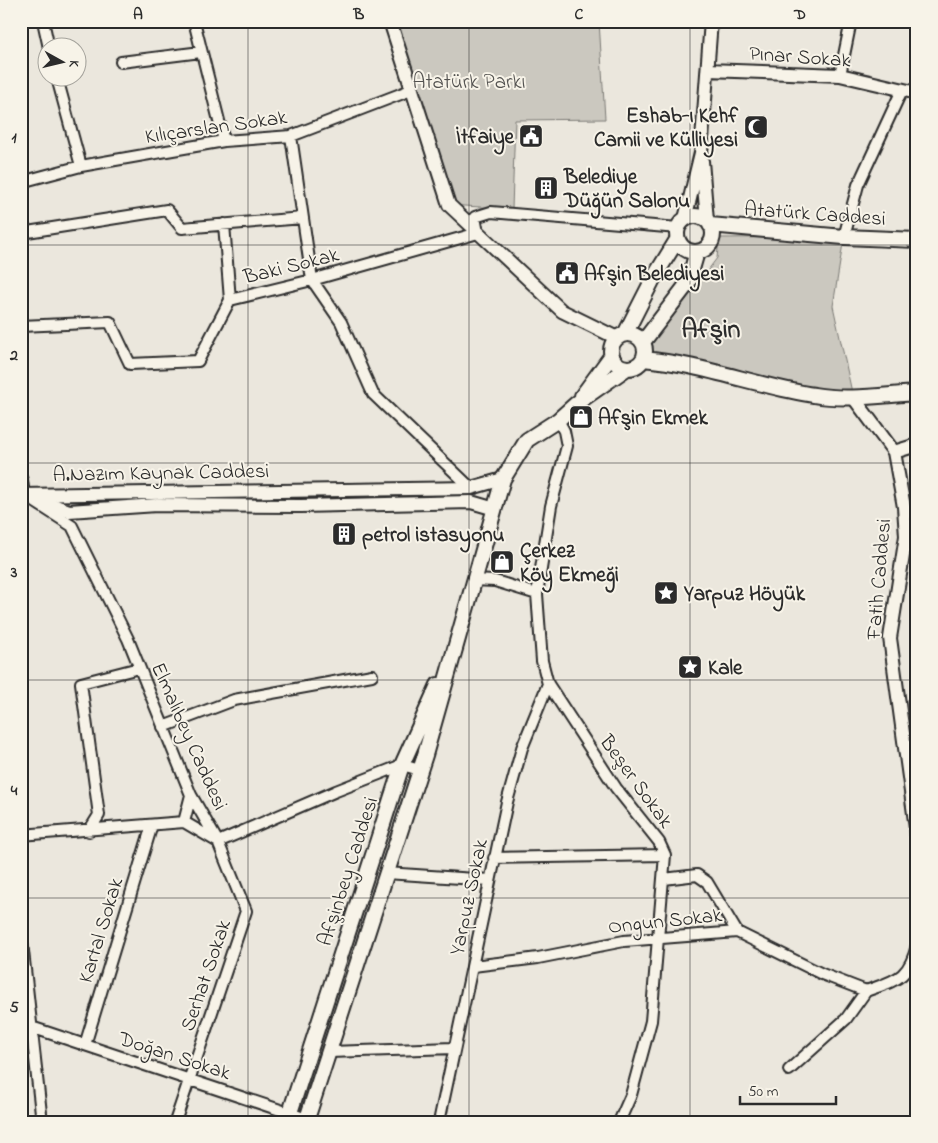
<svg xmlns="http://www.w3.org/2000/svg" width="938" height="1143" font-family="'Indie Flower',sans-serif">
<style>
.green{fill:#cbc8bf;stroke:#7b7a75}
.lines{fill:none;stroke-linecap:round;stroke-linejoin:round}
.minor-casing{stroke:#2b2b2b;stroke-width:14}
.tertiary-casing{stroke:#2b2b2b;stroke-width:16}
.secondary-casing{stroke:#2b2b2b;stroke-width:18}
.minor{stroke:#f7f3e8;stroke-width:10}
.tertiary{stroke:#f7f3e8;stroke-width:12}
.secondary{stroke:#f7f3e8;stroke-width:14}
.grid{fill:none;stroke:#2b2b2b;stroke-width:1;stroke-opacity:0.55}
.labels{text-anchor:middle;stroke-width:4;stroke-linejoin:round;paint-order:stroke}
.street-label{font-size:21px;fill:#2b2b2b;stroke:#f7f3e8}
.park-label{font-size:21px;fill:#535250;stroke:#f7f3e8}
.poi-label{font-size:21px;font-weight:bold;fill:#2b2b2b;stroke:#f7f3e8;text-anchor:start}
.district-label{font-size:26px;font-weight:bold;fill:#2b2b2b;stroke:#f7f3e8}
.neatline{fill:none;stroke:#2b2b2b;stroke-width:2}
.grid-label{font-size:16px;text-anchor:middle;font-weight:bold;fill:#2b2b2b}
</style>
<rect width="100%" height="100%" fill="#ebe7dd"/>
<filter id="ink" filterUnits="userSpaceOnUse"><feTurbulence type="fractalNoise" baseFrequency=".02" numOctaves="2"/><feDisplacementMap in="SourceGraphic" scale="10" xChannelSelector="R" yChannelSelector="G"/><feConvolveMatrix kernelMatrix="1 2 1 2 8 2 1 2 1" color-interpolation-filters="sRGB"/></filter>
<g filter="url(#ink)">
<path class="green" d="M390,21H599L605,119L515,120L512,209L449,205Z
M844,237L833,306L853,397L645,353V348L688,283L705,274L717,258L719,238Z"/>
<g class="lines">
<defs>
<path id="minor" d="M43,21L49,48
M194,21L224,141
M121,62L201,52
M840,75L851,21
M57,78L81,166
M291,136L312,280L341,322L373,394L471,488
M21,182L81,166L224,141L291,136L411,90
M224,224L230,300
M21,233L167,210L182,228L303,218
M844,237L858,185L902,90
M21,326L110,322L130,364L198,361L230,300L312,280L478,233L475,217L491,212L678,228
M35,502L72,526L128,639L191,795L218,842L336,791L402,765L420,770
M473,580L495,581L537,594L542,661L548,684L616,788L659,842L665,855L651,1021L631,1095L619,1122
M537,594L551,506L567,446L564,431L558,420
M163,727L234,700L372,675
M184,822L191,795
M89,831L99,815L81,683L139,668
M21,835L184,822L218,842L246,911L175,1122
M494,858L665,855
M386,873L490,880
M664,879L697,875L707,882L737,932
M21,933L42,1122
M473,966L538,958L624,941L737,932L822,974L866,991C896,980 909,979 917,945
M31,1027L307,1119
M85,1045L152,825
M329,1052L454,1048
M789,1070L846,1019L866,991
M439,1122L507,802L522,748L548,684"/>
<path id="tertiary" d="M390,21L449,205L562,311L617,338
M708,70L840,75L917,93
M702,161L707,221
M685,219L701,153L711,21
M853,397L894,452L904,507L906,536L890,638L917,836
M894,452L917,445
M21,480L23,495
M21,495L471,488L503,479
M33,498L69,511L157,505L301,506L471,502L495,509"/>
<path id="secondary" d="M677 234a18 18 0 1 1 36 0a18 18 0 1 1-36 0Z
M710,225L844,237L917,240
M625,334L653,279L677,240
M611 351a17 17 0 1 1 34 0a17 17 0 1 1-34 0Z
M643,342L688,283L697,252
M643,359C702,364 756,386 814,395C847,401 883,395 917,393
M582,396L612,355
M287,1122L402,765L438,685
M306,1122L425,755L503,479L527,440L558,420L577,403L627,368"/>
</defs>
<use href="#minor" class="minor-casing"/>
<use href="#tertiary" class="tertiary-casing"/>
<use href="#secondary" class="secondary-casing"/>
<use href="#minor" class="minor"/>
<use href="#tertiary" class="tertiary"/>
<use href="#secondary" class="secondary"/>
</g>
</g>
<path class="grid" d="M248,21V1122M469,21V1122M690,21V1122M21,245H917M21,463H917M21,680H917M21,898H917"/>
<defs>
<symbol id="mosque-square" viewBox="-11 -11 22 22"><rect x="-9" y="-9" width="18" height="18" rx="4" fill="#2b2b2b" stroke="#f7f3e8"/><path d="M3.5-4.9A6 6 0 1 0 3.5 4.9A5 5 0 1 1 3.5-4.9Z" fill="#fff"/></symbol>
<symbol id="civic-square" viewBox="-11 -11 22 22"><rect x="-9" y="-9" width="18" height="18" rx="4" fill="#2b2b2b" stroke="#f7f3e8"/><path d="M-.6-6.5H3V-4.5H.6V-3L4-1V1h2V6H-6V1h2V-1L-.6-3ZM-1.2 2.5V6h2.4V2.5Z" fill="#fff"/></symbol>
<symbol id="building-square" viewBox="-11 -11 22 22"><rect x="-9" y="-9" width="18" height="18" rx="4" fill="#2b2b2b" stroke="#f7f3e8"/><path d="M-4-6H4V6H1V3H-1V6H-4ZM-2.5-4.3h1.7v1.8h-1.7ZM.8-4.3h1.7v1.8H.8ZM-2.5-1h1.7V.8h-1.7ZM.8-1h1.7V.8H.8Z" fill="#fff"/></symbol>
<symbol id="shop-square" viewBox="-11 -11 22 22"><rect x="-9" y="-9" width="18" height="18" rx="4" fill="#2b2b2b" stroke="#f7f3e8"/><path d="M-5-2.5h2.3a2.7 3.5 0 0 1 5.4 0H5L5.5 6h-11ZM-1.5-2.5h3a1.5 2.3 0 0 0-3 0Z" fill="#fff"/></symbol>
<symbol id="sight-square" viewBox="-11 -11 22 22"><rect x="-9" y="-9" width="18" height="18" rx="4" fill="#2b2b2b" stroke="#f7f3e8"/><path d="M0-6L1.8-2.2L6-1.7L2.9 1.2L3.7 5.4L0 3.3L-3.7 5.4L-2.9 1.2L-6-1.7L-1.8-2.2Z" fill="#fff"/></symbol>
</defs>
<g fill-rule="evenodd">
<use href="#mosque-square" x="742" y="113" width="28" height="28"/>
<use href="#civic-square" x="517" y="122" width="28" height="28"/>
<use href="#building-square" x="532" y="174" width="28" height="28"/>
<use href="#civic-square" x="553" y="259" width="28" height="28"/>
<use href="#shop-square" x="567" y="403" width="28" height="28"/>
<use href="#building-square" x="330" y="520" width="28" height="28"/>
<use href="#shop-square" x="488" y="548" width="28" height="28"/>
<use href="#sight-square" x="652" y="579" width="28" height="28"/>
<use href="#sight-square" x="676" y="653" width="28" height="28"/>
</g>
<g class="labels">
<g class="street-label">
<text transform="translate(800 56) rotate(4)" y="7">Pınar Sokak</text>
<text transform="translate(216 126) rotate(-8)" y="7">Kılıçarslan Sokak</text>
<text transform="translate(815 213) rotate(4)" y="7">Atatürk Caddesi</text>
<text transform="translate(291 265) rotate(-14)" y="7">Baki Sokak</text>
<text transform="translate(161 472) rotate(-1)" y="7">A.Nazım Kaynak Caddesi</text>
<text transform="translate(878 579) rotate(-85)" y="7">Fatih Caddesi</text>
<text transform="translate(190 736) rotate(66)" y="7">Elmalıbey Caddesi</text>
<text transform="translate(637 781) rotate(54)" y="7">Beşer Sokak</text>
<text transform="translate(347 871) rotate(-72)" y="7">Afşinbey Caddesi</text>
<text transform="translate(468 897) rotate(-78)" y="7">Yarpuz Sokak</text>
<text transform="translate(665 920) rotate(-6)" y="7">Ongun Sokak</text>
<text transform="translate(100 930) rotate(-73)" y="7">Kartal Sokak</text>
<text transform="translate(205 975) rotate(-71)" y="7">Serhat Sokak</text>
<text transform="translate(175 1055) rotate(18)" y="7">Doğan Sokak</text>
</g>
<g class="park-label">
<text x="469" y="88">Atatürk Parkı</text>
</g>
<g class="poi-label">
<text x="738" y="122" text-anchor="end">Eshab-ı Kehf<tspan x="738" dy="24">Camii ve Külliyesi</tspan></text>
<text x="514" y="143" text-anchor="end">İtfaiye</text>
<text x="564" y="183">Belediye<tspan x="564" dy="24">Düğün Salonu</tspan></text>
<text x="584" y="280">Afşin Belediyesi</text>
<text x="598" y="424">Afşin Ekmek</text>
<text x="362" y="541">petrol istasyonu</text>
<text x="520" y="557">Çerkez<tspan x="520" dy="24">Köy Ekmeği</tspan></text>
<text x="684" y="600">Yarpuz Höyük</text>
<text x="708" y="674">Kale</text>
</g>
<g class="district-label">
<text x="711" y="337">Afşin</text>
</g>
</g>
<rect width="938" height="1143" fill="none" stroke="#f7f3e8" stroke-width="55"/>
<g transform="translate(62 62) rotate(98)"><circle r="24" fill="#f7f3e8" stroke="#a5a39c"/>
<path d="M0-4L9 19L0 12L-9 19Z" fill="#2b2b2b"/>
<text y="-8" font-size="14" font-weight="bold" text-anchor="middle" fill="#2b2b2b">K</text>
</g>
<path d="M740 1096v8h96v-8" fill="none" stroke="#2b2b2b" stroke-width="2.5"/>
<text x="748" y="1096" font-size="15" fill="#2b2b2b" stroke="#f7f3e8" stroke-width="4" paint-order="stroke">50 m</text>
<rect x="28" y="28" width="882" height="1088" class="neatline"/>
<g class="grid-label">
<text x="138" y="19">A</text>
<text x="359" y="19">B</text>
<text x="579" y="19">C</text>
<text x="800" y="19">D</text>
<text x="14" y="142">1</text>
<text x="14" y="360">2</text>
<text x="14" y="577">3</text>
<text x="14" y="795">4</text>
<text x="14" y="1012">5</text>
</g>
</svg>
